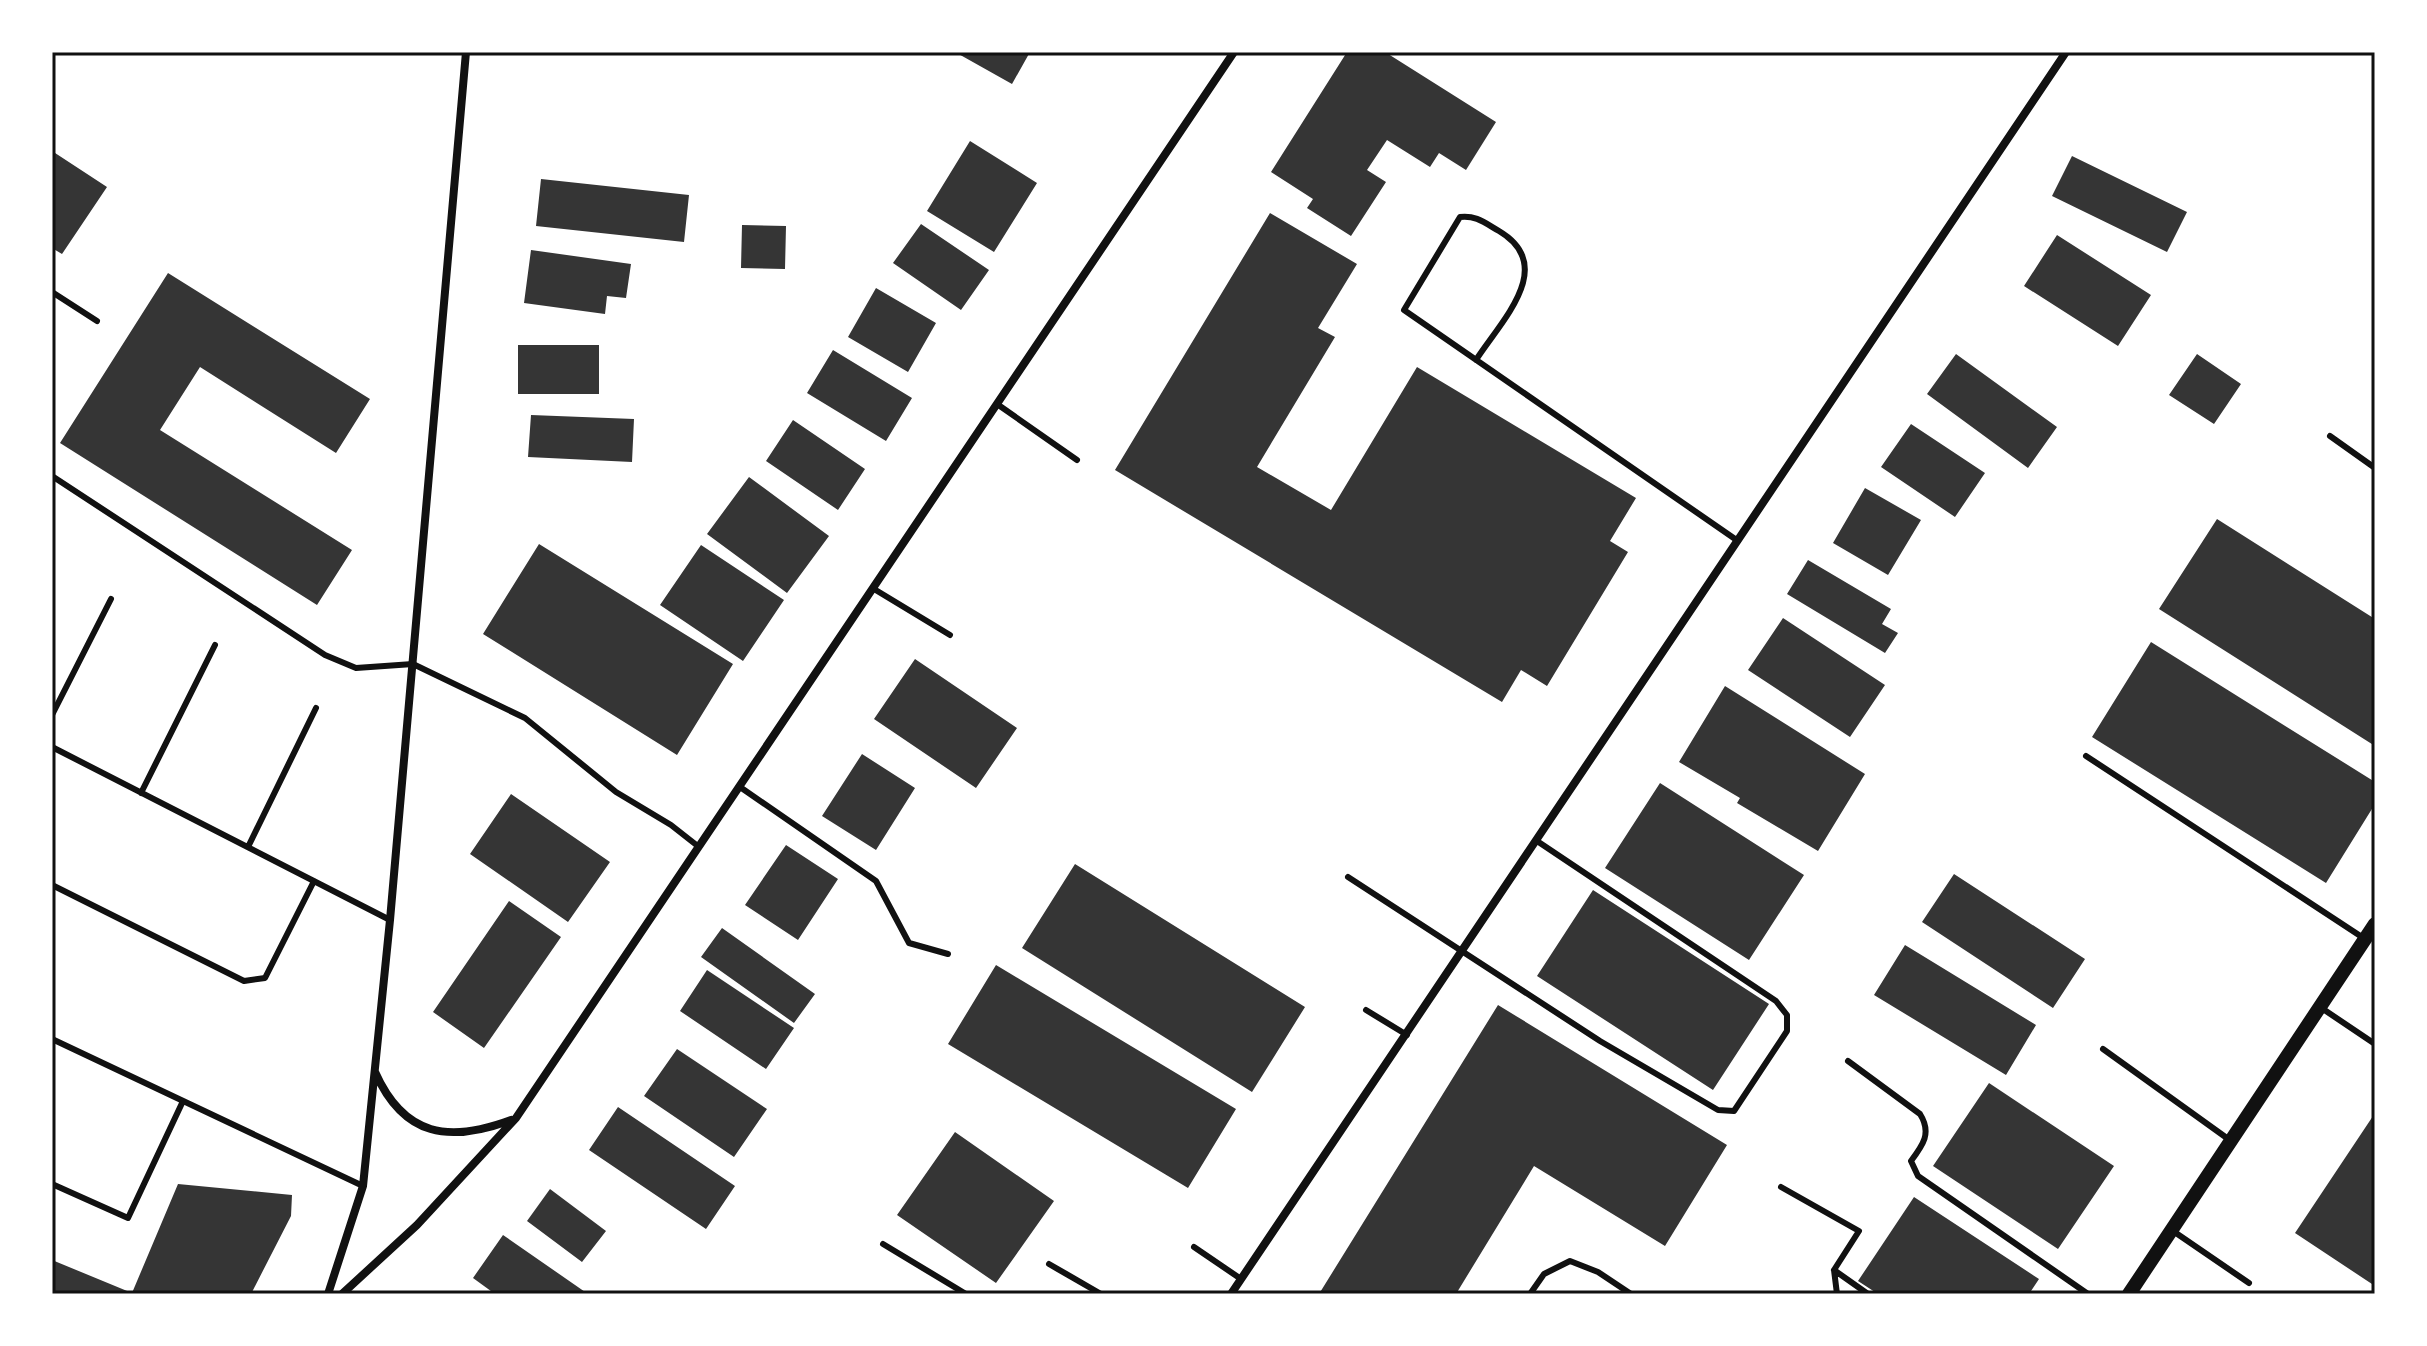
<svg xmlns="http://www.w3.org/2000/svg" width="2427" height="1346" font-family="'Noto Sans',sans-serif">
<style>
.building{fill:#353535}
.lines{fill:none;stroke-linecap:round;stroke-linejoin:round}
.service{stroke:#111;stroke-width:6}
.minor{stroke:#111;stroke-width:8}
.tertiary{stroke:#111;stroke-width:14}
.neatline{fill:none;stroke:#111;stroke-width:3}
</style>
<rect width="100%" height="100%" fill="#fff"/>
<path class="building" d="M955,52H1030L1012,84Z
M1347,52H1385L1496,122L1466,170L1439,153L1430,167L1387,140L1367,170L1386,182L1351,236L1307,208L1313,199L1271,172Z
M970,141L1037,183L994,252L927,211Z
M52,151L107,187L62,254L52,248Z
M2072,156L2187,212L2167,252L2052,196Z
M541,179L689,195L684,242L536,226Z
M1270,213L1357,264L1318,328L1335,337L1257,467L1331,510L1417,367L1636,498L1610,541L1628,552L1547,686L1521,670L1502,702L1115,470Z
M921,224L989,270L961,310L893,263Z
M742,225L786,226L785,269L741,268Z
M2057,235L2151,295L2118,346L2024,286Z
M531,250L631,264L626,298L607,296L605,314L524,303Z
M168,273L370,399L336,453L200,367L160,430L352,550L317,605L60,443Z
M876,288L936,323L908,372L848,337Z
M518,345H599V394H518Z
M833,350L912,398L886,441L807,393Z
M1956,354L2057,427L2028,468L1927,394Z
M2197,354L2241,384L2214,424L2169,395Z
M531,415L634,419L632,462L528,457Z
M793,420L865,469L838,510L766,461Z
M1911,424L1985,473L1955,517L1881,467Z
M749,477L829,536L787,593L707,534Z
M1865,488L1921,520L1888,575L1833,543Z
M2217,519L2375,619V746L2159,609Z
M539,544L733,664L677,755L483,634Z
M701,545L784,600L743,661L660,605Z
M1808,560L1891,609L1882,624L1898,633L1885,653L1787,594Z
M1783,618L1885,685L1850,737L1748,670Z
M2151,642L2375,782V804L2326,883L2092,737Z
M915,659L1017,728L976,788L874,719Z
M1725,686L1865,774L1818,851L1737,803L1740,798L1679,762Z
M862,754L915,788L876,850L822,816Z
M1660,783L1804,875L1749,960L1605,868Z
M511,794L610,862L568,922L470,854Z
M786,845L838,879L798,940L745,905Z
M1075,864L1305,1007L1252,1092L1022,948Z
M1954,874L2085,959L2053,1008L1922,922Z
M1593,890L1769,1004L1713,1090L1537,976Z
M509,901L561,937L484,1048L433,1012Z
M722,928L815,994L794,1023L701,957Z
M1905,945L2036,1025L2006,1075L1874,995Z
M996,965L1236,1109L1188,1188L948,1044Z
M707,970L794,1028L766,1069L680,1011Z
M1498,1005L1727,1145L1665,1246L1534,1166L1456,1294H1319Z
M677,1049L767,1109L734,1157L644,1096Z
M1989,1083L2114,1166L2058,1249L1933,1166Z
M618,1107L735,1186L706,1229L589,1150Z
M2375,1113V1286L2295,1233Z
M955,1132L1054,1201L996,1283L897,1215Z
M178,1184L292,1195L291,1216L251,1294H52V1260L132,1293Z
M550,1189L606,1231L582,1262L527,1221Z
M1914,1197L2039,1279L2029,1294H1878L1858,1281Z
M503,1235L588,1294H495L473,1278Z"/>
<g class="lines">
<path class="service" d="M52,292L97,321
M1476,360C1501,321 1558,266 1499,231C1485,223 1476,215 1460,217L1404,310L1738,541
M997,404L1077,460
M2330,436L2375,468
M52,476L325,655L356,668L413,664L525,718L616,792L671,825L699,847
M874,589L950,635
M52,715L111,599
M52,747L390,920
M2086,756L2365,939
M740,787L876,881L909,943L948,954
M141,793L215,645
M248,847L316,708
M1348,877L1600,1041L1718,1110L1734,1111L1787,1031V1015L1776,1001L1537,841
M52,885L244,981L265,978L314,881
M2320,1007L2375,1044
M1366,1010L1407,1035
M52,1039L363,1186
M2103,1049L2231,1141
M1848,1061L1920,1114C1932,1133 1923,1145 1911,1161L1918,1176L2088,1294
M52,1184L128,1218L183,1101
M1781,1187L1859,1231L1834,1270L1837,1294
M2173,1231L2249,1283
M883,1244L966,1294
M1194,1247L1241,1279
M1049,1264L1101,1294
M1834,1270L1868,1294
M1530,1294L1544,1274L1570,1261L1598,1272L1631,1294"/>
<path class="minor" d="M375,1072C404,1137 449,1143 511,1120
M328,1294L363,1186L390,920L466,52
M342,1294L417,1225L516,1118L1234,52
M1231,1294L2066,52"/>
<path class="tertiary" d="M2129,1294L2375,924"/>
</g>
<rect width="2427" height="1346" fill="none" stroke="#ffffff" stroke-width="108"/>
<rect x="54" y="54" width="2319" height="1238" class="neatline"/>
</svg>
